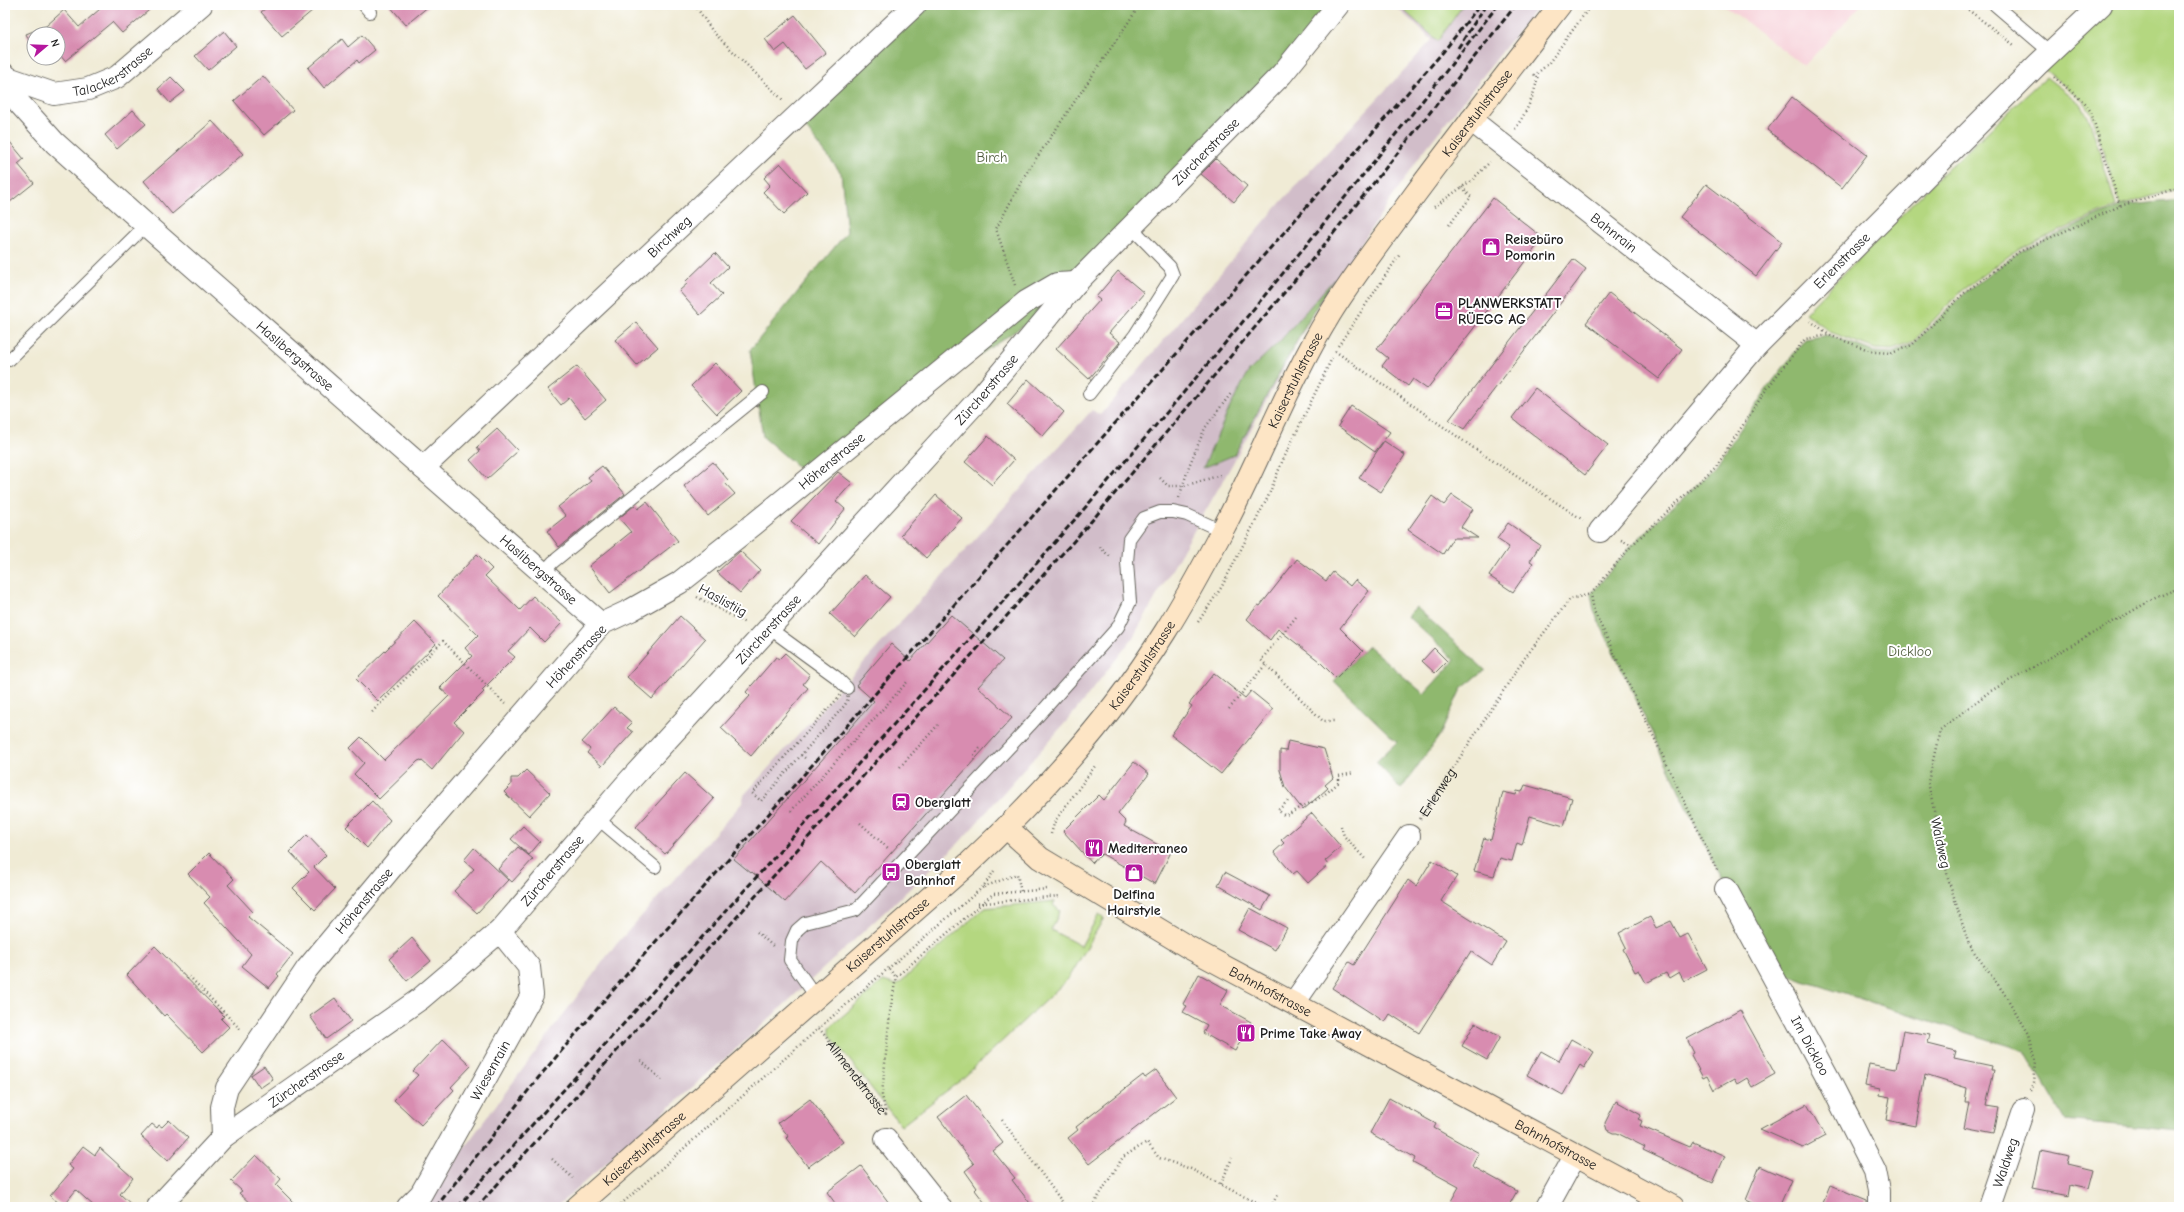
<svg xmlns="http://www.w3.org/2000/svg" width="2184" height="1212" font-family="'Comic Neue',sans-serif">
<style>
.built{fill:#f6cfd7}
.industrial{fill:#d1bdc9}
.green{fill:#b4d780;stroke:#687a4e}
.forest{fill:#8fb86e;stroke:#566a45}
.building{fill:#d88cb0}
.lines{fill:none;stroke-linecap:round;stroke-linejoin:round}
.lane-casing{stroke:#66645d;stroke-width:14}
.street-casing{stroke:#66645d;stroke-width:24}
.secondary-casing{stroke:#66645d;stroke-width:24}
.path{stroke:#66645d;stroke-width:2.5;stroke-dasharray:1 3;stroke-linecap:butt}
.lane{stroke:#fff;stroke-width:12}
.street{stroke:#fff;stroke-width:22}
.secondary{stroke:#fde5c5;stroke-width:22}
.rail{stroke:#1c1c1c;stroke-width:3;stroke-dasharray:6 3;stroke-linecap:butt}
.labels{text-anchor:middle;stroke-width:4;stroke-linejoin:round;paint-order:stroke}
.street-label{font-size:14px;fill:#1c1c1c;stroke:#fff}
.park-label{font-size:14px;fill:#515d3f;stroke:#fff}
.poi-label{font-size:14px;font-weight:bold;fill:#1c1c1c;stroke:#fff;text-anchor:start}
</style>
<rect width="100%" height="100%" fill="#fff"/>
<filter id="ink" filterUnits="userSpaceOnUse"><feTurbulence type="fractalNoise" baseFrequency=".025" numOctaves="2"/><feDisplacementMap in="SourceGraphic" scale="8" xChannelSelector="R" yChannelSelector="G"/><feConvolveMatrix kernelMatrix="1 2 1 2 8 2 1 2 1" color-interpolation-filters="sRGB"/></filter>
<filter id="wash" filterUnits="userSpaceOnUse"><feTurbulence type="fractalNoise" baseFrequency=".012" numOctaves="4" result="noise"/><feDisplacementMap in="SourceGraphic" scale="16" xChannelSelector="R" yChannelSelector="G"/><feGaussianBlur stdDeviation="0.9" result="paint"/><feColorMatrix in="noise" values="0 0 0 0 0 0 0 0 0 0 0 0 0 0 0 0 0 1.4 0 .05"/><feComposite in="paint" operator="in"/></filter>
<g filter="url(#wash)">
<rect width="100%" height="100%" fill="#f0ebd5"/>
<path class="built" d="M1724,5H1861L1804,66Z"/>
<path class="industrial" d="M1394,5H1539L1423,152L1310,319L1233,463L1132,639L1073,714L957,845L746,1040L556,1207H420L613,948L742,803L744,795L1092,410L1100,415L1281,202L1432,40Z"/>
<path class="green" d="M1398,5H1463L1438,41Z
M2101,5H2179V188L2120,206L2091,112L2085,103L2038,64Z
M2046,77L2082,105L2090,121L2116,206L2017,250L1961,291L1912,343L1892,350L1875,349L1830,332L1805,313L1939,177Z
M1055,901L1053,905L1060,911L1051,930L1081,946L1099,914L1104,918L1069,978L961,1080L901,1126L830,1035V1027L883,981L897,985L984,908Z"/>
<path class="forest" d="M915,5H1342L1074,292L804,472L763,437L750,350L847,232L841,173L802,123Z
M2179,200V1131L2065,1120L2025,1051L1779,973L1726,889L1594,611L1591,594L1632,545L1716,466L1766,390L1805,339L1829,335L1874,352L1892,353L1912,345L1963,294L2019,252L2120,206Z
M1334,279L1309,319L1234,455L1203,468L1230,407L1249,371L1280,341Z
M1416,607L1485,670L1461,689L1440,735L1401,789L1376,762L1397,742L1334,681L1368,646L1424,694L1455,660L1407,616Z"/>
<g id="blocks">
<path class="building" d="M97,5H155L122,33L112,22L65,61L58,53V34H34V50L26,34L46,26L64,10L79,27L100,9Z
M270,5H319L282,36L261,12Z
M389,5H430L406,25Z
M795,15L826,53L805,69L785,44L775,52L765,39Z
M224,31L236,46L208,70L195,56Z
M362,35L375,50L359,63L357,60L324,88L308,68L342,39L348,47Z
M263,76L293,110L264,135L234,101Z
M171,77L185,91L170,103L158,89Z
M1792,97L1867,155L1842,188L1767,130Z
M133,110L146,124L117,149L105,135Z
M212,121L243,154L172,214L144,181Z
M5,136L24,159L18,164L34,183L5,206Z
M1216,159L1247,186L1234,202L1201,174Z
M780,163L807,192L784,214L763,192L770,185L764,178Z
M1706,184L1782,242L1756,276L1680,217Z
M1493,198L1543,238L1427,389L1413,379L1408,386L1382,366L1388,358L1377,349Z
M715,253L728,267L711,283L722,295L700,315L679,291L688,283L686,281Z
M1573,259L1586,269L1576,283L1464,429L1449,420Z
M1118,271L1144,293L1109,333L1120,342L1089,379L1056,349L1100,300L1096,297Z
M1609,293L1682,349L1659,379L1586,323Z
M636,322L658,347L637,365L615,340Z
M715,363L741,391L717,414L691,386Z
M577,366L606,400L585,418L569,398L561,405L548,389Z
M1028,379L1064,412L1043,436L1007,404Z
M1535,388L1608,445L1585,475L1512,418Z
M1351,406L1390,432L1375,452L1338,426Z
M497,429L518,451L487,479L470,460L480,451L477,447Z
M988,436L1014,460L992,485L965,462Z
M1384,441L1405,455L1381,492L1359,478Z
M713,462L728,480L725,483L735,494L708,516L684,486Z
M602,466L625,494L559,547L547,531L566,516L558,507L591,481L588,477Z
M838,472L852,483L836,501L845,509L818,544L791,521Z
M936,495L962,518L926,558L901,535Z
M1452,495L1473,509L1461,527L1478,538H1453L1443,554L1408,530L1432,496L1444,505Z
M647,502L678,541L610,593L589,566L631,532L619,518L635,505L638,509Z
M1508,523L1540,545L1530,561L1533,563L1513,592L1489,576L1509,547L1497,539Z
M740,551L760,570L740,593L717,572Z
M477,554L492,569L485,576L520,610L533,596L562,623L544,642L530,628L508,651L515,657L482,690L484,692L454,722L464,731L432,770L421,760L418,761L379,799L354,774L364,763L350,748L361,737L384,760L449,696L440,688L472,656L465,648L478,635L438,596Z
M1297,559L1326,581L1333,572L1350,586L1355,580L1369,591L1340,628L1363,651L1336,678L1319,661L1278,629L1270,640L1247,619L1258,605L1260,606Z
M865,575L890,597L855,637L830,614Z
M951,615L1003,660L978,687L1012,718L855,893L821,862L785,902L752,872L751,873L734,859L874,701L856,685L891,644L910,661Z
M680,616L705,639L652,699L627,677Z
M415,622L436,644L378,701L356,679Z
M1434,648L1447,661L1435,673L1422,661Z
M785,653L810,675L803,684L808,688L751,756L721,728L750,696L746,692L776,657L779,659Z
M1214,673L1245,698L1251,691L1273,709L1221,774L1171,735L1192,706L1189,704Z
M614,707L632,723L627,728L633,732L602,766L587,753L590,749L582,742Z
M1288,741L1324,749L1333,778L1325,785L1328,788L1303,810L1285,787L1280,770V750L1286,751Z
M1134,762L1149,774L1118,814L1126,822L1124,826L1171,852L1155,884L1102,854L1092,863L1063,831L1099,795L1104,800Z
M526,770L550,793L529,816L504,792L511,785V778H518Z
M685,773L714,799L665,854L636,827Z
M1525,785L1572,798L1564,826L1530,816L1522,845L1517,843L1512,861L1500,858L1494,876L1474,871L1484,838L1491,840L1503,792L1516,795L1517,791L1522,792Z
M372,801L390,820L367,848L346,827Z
M1312,813L1341,847L1325,861L1328,865L1308,883L1297,871L1293,874L1274,852L1284,843L1281,840Z
M523,826L540,842L529,855L511,839Z
M307,835L326,855L314,867L335,889L315,910L293,888L309,872L290,852Z
M518,847L533,859L512,882L498,869Z
M474,848L508,880L477,913L454,891L474,869L464,860Z
M209,853L234,879L228,885L253,912L248,917L293,954L277,974L279,976L269,988L242,966L251,954L204,903L210,897L188,874Z
M1432,860L1457,876L1441,901L1506,942L1492,965L1471,951L1419,1033L1390,1014L1385,1022L1332,988L1349,962L1354,965L1408,880L1416,886Z
M1225,872L1270,896L1262,910L1218,885Z
M1250,908L1287,928L1275,950L1238,930Z
M1650,917L1656,928L1671,921L1680,938L1688,934L1707,969L1684,981L1679,972L1669,978L1666,973L1646,983L1639,970L1635,972L1623,949L1626,947L1619,933Z
M412,938L431,961L407,981L389,959Z
M155,946L224,1016L221,1019L229,1027L203,1052L166,1014L164,1016L127,975Z
M1199,974L1228,990L1220,1005L1251,1022L1235,1051L1203,1033L1207,1025L1183,1012L1187,1006L1183,1004Z
M335,998L351,1021L326,1039L310,1016Z
M1740,1010L1775,1074L1752,1087L1747,1078L1737,1084L1734,1079L1714,1090L1707,1076L1703,1078L1691,1055L1694,1053L1687,1039Z
M1475,1023L1500,1037L1487,1060L1462,1046Z
M1903,1030L1930,1035L1928,1044L1956,1051L1954,1058L1992,1066L1991,1070H1994L1986,1106L1999,1108L1994,1134L1964,1128L1969,1103H1965L1967,1088L1925,1075L1916,1126L1886,1120L1890,1097L1879,1095L1880,1089L1865,1086L1869,1064L1896,1069Z
M443,1039L471,1066L451,1087L454,1090L421,1125L394,1100L418,1075L413,1071Z
M1571,1039L1594,1052L1584,1068L1580,1065L1563,1095L1527,1075L1541,1051L1559,1061Z
M264,1066L273,1079L260,1088L251,1075Z
M1156,1070L1176,1097L1089,1164L1068,1138L1078,1130L1076,1127L1143,1075L1145,1078Z
M966,1095L1003,1143L993,1151L1015,1178L1012,1180L1033,1207H988L975,1190L977,1188L965,1171L974,1164L938,1117Z
M1389,1098L1436,1124L1434,1128L1479,1153L1472,1166L1517,1191L1508,1207H1463L1451,1201L1459,1187L1413,1162L1415,1158L1370,1133Z
M810,1099L843,1142L808,1167L786,1138L789,1137L778,1123Z
M1616,1101L1641,1115L1638,1119L1642,1121L1640,1126L1690,1147L1693,1142L1725,1156L1713,1183L1643,1150L1645,1147L1617,1133H1613L1607,1130L1605,1123Z
M1807,1104L1825,1136L1803,1148L1760,1129Z
M169,1120L188,1138L168,1161L141,1136L152,1124L157,1128L159,1125L162,1127Z
M83,1146L95,1155L100,1148L133,1178L120,1194L134,1207H95L76,1190L63,1206L50,1196L73,1169L68,1165Z
M2040,1151L2070,1157L2068,1164L2093,1170L2088,1189L2070,1185L2068,1196L2032,1189Z
M256,1155L281,1179L276,1185L298,1207H254L239,1193L242,1191L231,1181Z
M861,1166L875,1184L892,1207H838L827,1192Z
M1760,1166L1791,1180L1779,1207H1762L1746,1200Z
M1830,1185L1866,1200V1207H1821Z"/>
</g>
</g>
<g filter="url(#ink)">
<use href="#blocks" fill-opacity="0" stroke="#66645d" stroke-width="1"/>
<g class="lines">
<defs>
<path id="lane" d="M364,5L370,12
M1995,5L2050,52
M9,360L146,225
M1089,394L1135,335L1173,275L1170,267L1131,227
M543,573L553,562L763,392
M769,628L836,677L847,688
M597,818L655,867
M817,998L790,960L792,941L797,930L805,923L856,910L1030,725L1118,627L1130,602L1127,562L1129,539L1144,518L1160,512H1173L1187,515L1222,531"/>
<g id="street">
<path id="s3" d="M5,75L19,103L55,143L146,225L601,624"/>
<path id="s4" d="M8,78L54,94L88,89L117,77L201,5"/>
<path id="s5" d="M1471,120L1757,345"/>
<path id="s6" d="M423,468L915,5"/>
<path id="s7" d="M1600,531L1757,345L2038,64L2101,5"/>
<path id="s8" d="M1726,889L1830,1082L1875,1171L1879,1191V1207"/>
<path d="M1294,1003L1409,836"/>
<path id="s9" d="M223,1137L222,1107L227,1088L307,969L401,856L601,624L631,610L679,583L753,525L1026,302L1057,284L1076,283"/>
<path d="M886,1139L940,1207"/>
<path id="s10" d="M158,1207L223,1137L420,999L500,931L629,781L979,399L1076,283L1282,74L1338,5"/>
<path id="s11" d="M408,1207L421,1194L532,995L529,967L500,931"/>
<path d="M1547,1207L1575,1156"/>
<path id="s12" d="M1990,1207L2023,1110"/>
</g>
<g id="secondary">
<path id="s13" d="M1007,828L1040,858L1188,947L1673,1207"/>
<path id="s14" d="M577,1207L968,864C1042,795 1111,718 1165,632C1186,599 1204,565 1222,531C1260,459 1288,383 1330,314C1356,272 1387,233 1416,193C1463,130 1512,67 1560,5"/>
</g>
</defs>
<use href="#lane" class="lane-casing"/>
<use href="#street" class="street-casing"/>
<use href="#secondary" class="secondary-casing"/>
<g class="path">
<path d="M695,5L713,32L783,100"/>
<path d="M1962,5L2014,45"/>
<path d="M1534,76L1548,64L1591,5"/>
<path d="M2054,77L2085,103L2091,112L2120,206"/>
<path d="M1515,129C1526,113 1536,93 1538,73"/>
<path d="M1434,207L1472,180L1490,162"/>
<path d="M1449,225L1471,197L1462,187"/>
<path d="M1015,285L996,229L1025,175L1140,5"/>
<path d="M1810,321L1829,334"/>
<path d="M1338,346L1400,254"/>
<path d="M1335,351L1478,451L1583,520"/>
<path d="M1160,478L1168,486H1184L1221,475"/>
<path d="M1179,498L1189,466L1205,428L1232,392"/>
<path d="M1621,540L1632,545"/>
<path d="M1100,547L1110,557"/>
<path d="M697,597L745,623"/>
<path d="M1296,617L1261,660L1323,721H1335"/>
<path d="M1198,622L1221,588L1268,497L1282,462L1332,358"/>
<path d="M847,688L848,699L845,705L761,801L752,793Z"/>
<path d="M1229,709L1266,664"/>
<path d="M372,712L443,641L505,704"/>
<path d="M801,755L805,758"/>
<path d="M974,755L980,748"/>
<path d="M900,767L938,725"/>
<path d="M1288,801L1278,810L1284,815C1291,814 1293,811 1299,808C1317,800 1324,796 1339,782V776L1354,773"/>
<path d="M791,811L908,681"/>
<path id="s1" d="M1420,819L1524,659L1570,599L1591,594"/>
<path d="M860,823L889,849"/>
<path d="M1341,826L1344,836L1366,860"/>
<path d="M1051,834L1055,821L1095,766"/>
<path d="M1717,870L1594,611L1591,594L1632,545L1716,466L1766,390L1805,339L1829,335L1874,352L1892,353L1912,345L1963,294L2019,252L2120,206L2179,188"/>
<path d="M984,887L1017,874L1021,892"/>
<path d="M974,904L1060,896"/>
<path d="M757,932L774,947"/>
<path d="M889,969L896,977"/>
<path d="M187,979L189,976L241,1030"/>
<path id="s2" d="M819,1028L886,1115"/>
<path d="M641,1061L662,1080"/>
<path d="M2031,1091L2034,1084L2036,1061L2029,1034L2004,993L1969,945L1948,878L1928,782L1940,730L1989,692L2157,597L2179,588"/>
<path d="M886,1115L882,1095L890,1012L896,977L993,894L1048,889"/>
<path d="M1002,1120L1066,1207"/>
<path d="M552,1159L573,1178"/>
<path d="M1221,1184L1232,1158"/>
<path d="M618,1207L819,1028L983,887L994,871"/>
<path d="M1092,1207L1123,1157L1147,1142L1159,1158L1191,1169L1264,1207"/>
<path d="M1271,1207L1278,1193"/>
</g>
<use href="#lane" class="lane"/>
<use href="#street" class="street"/>
<use href="#secondary" class="secondary"/>
<path class="rail" d="M1458,48L1486,5
M436,1207L539,1077L627,974L1389,114L1443,52L1480,5
M458,1207C665,977 874,750 1077,517C1222,350 1362,179 1498,5
M477,1207L1089,524L1316,255L1516,5"/>
</g>
</g>
<defs>
<symbol id="shop-square" viewBox="-11 -11 22 22"><rect x="-9" y="-9" width="18" height="18" rx="4" fill="#b5179e" stroke="#fff"/><path d="M-5-2.5h2.3a2.7 3.5 0 0 1 5.4 0H5L5.5 6h-11ZM-1.5-2.5h3a1.5 2.3 0 0 0-3 0Z" fill="#fff"/></symbol>
<symbol id="office-square" viewBox="-11 -11 22 22"><rect x="-9" y="-9" width="18" height="18" rx="4" fill="#b5179e" stroke="#fff"/><path d="M-6-3h4V-5.5h4V-3h4V5H-6ZM-1-4.5V-3h2v-1.5ZM-6 0V1H6V0Z" fill="#fff"/></symbol>
<symbol id="station-square" viewBox="-11 -11 22 22"><rect x="-9" y="-9" width="18" height="18" rx="4" fill="#b5179e" stroke="#fff"/><path d="M-3-6H3Q5-6 5-4V2Q5 4 3 4L4.5 6H3L1.5 4h-3L-3 6H-4.5L-3 4Q-5 4-5 2V-4Q-5-6-3-6ZM-3.5-4v3h7v-3ZM-3.5 1v1.5H-2V1ZM2 1v1.5H3.5V1Z" fill="#fff"/></symbol>
<symbol id="restaurant-square" viewBox="-11 -11 22 22"><rect x="-9" y="-9" width="18" height="18" rx="4" fill="#b5179e" stroke="#fff"/><path d="M-5-6h1v4h1v-4h1v4h1v-4h1v5L-1.5 .5V6h-2V.5L-5-1ZM5-6V6H3V1.5H1.5Q1.5-4 5-6Z" fill="#fff"/></symbol>
<symbol id="bus-square" viewBox="-11 -11 22 22"><rect x="-9" y="-9" width="18" height="18" rx="4" fill="#b5179e" stroke="#fff"/><path d="M-5-6H5V4H4V6H2V4H-2V6H-4V4H-5ZM-3.5-4V0h7V-4ZM-3.5 1.2v1.5H-2V1.2ZM2 1.2v1.5H3.5V1.2Z" fill="#fff"/></symbol>
</defs>
<g fill-rule="evenodd">
<use href="#shop-square" x="1480" y="236" width="22" height="22"/>
<use href="#office-square" x="1433" y="300" width="22" height="22"/>
<use href="#station-square" x="890" y="791" width="22" height="22"/>
<use href="#restaurant-square" x="1083" y="837" width="22" height="22"/>
<use href="#bus-square" x="880" y="861" width="22" height="22"/>
<use href="#shop-square" x="1123" y="862" width="22" height="22"/>
<use href="#restaurant-square" x="1235" y="1022" width="22" height="22"/>
</g>
<g class="labels">
<g class="street-label">
<text dy="5" stroke="none"><textPath href="#s4" startOffset="113">Talackerstrasse</textPath></text>
<text dy="5" stroke="none"><textPath href="#s14" startOffset="1433">Kaiserstuhlstrasse</textPath></text>
<text dy="5" stroke="none"><textPath href="#s10" startOffset="1493">Zürcherstrasse</textPath></text>
<text dy="5" stroke="none"><textPath href="#s5" startOffset="182">Bahnrain</textPath></text>
<text dy="5" stroke="none"><textPath href="#s6" startOffset="338">Birchweg</textPath></text>
<text dy="5" stroke="none"><textPath href="#s7" startOffset="363">Erlenstrasse</textPath></text>
<text dy="5" stroke="none"><textPath href="#s3" startOffset="406">Haslibergstrasse</textPath></text>
<text dy="5" stroke="none"><textPath href="#s14" startOffset="1109">Kaiserstuhlstrasse</textPath></text>
<text dy="5" stroke="none"><textPath href="#s10" startOffset="1169">Zürcherstrasse</textPath></text>
<text dy="5" stroke="none"><textPath href="#s9" startOffset="930">Höhenstrasse</textPath></text>
<text dy="5" stroke="none"><textPath href="#s3" startOffset="730">Haslibergstrasse</textPath></text>
<text transform="translate(723 600) rotate(29)" y="5">Haslistiig</text>
<text dy="5" stroke="none"><textPath href="#s10" startOffset="845">Zürcherstrasse</textPath></text>
<text transform="translate(576 656) rotate(-47)" y="5">Höhenstrasse</text>
<text dy="5" stroke="none"><textPath href="#s14" startOffset="785">Kaiserstuhlstrasse</textPath></text>
<text dy="5" stroke="none"><textPath href="#s1" startOffset="32">Erlenweg</textPath></text>
<text transform="translate(1941 843) rotate(78)" y="5">Waldweg</text>
<text dy="5" stroke="none"><textPath href="#s10" startOffset="521">Zürcherstrasse</textPath></text>
<text dy="5" stroke="none"><textPath href="#s9" startOffset="282">Höhenstrasse</textPath></text>
<text dy="5" stroke="none"><textPath href="#s14" startOffset="413">Kaiserstuhlstrasse</textPath></text>
<text dy="5" stroke="none"><textPath href="#s13" startOffset="311">Bahnhofstrasse</textPath></text>
<text dy="5" stroke="none"><textPath href="#s8" startOffset="178">Im Dickloo</textPath></text>
<text dy="5" stroke="none"><textPath href="#s11" startOffset="160">Wiesenrain</textPath></text>
<text dy="5" stroke="none"><textPath href="#s10" startOffset="197">Zürcherstrasse</textPath></text>
<text dy="5" stroke="none"><textPath href="#s2" startOffset="62">Allmendstrasse</textPath></text>
<text dy="5" stroke="none"><textPath href="#s13" startOffset="635">Bahnhofstrasse</textPath></text>
<text dy="5" stroke="none"><textPath href="#s14" startOffset="89">Kaiserstuhlstrasse</textPath></text>
<text dy="5" stroke="none"><textPath href="#s12" startOffset="47">Waldweg</textPath></text>
</g>
<g class="park-label">
<text x="992" y="162">Birch</text>
<text x="1910" y="656">Dickloo</text>
</g>
<g class="poi-label">
<text x="1505" y="244">Reisebüro<tspan x="1505" dy="16">Pomorin</tspan></text>
<text x="1458" y="308">PLANWERKSTATT<tspan x="1458" dy="16">RÜEGG AG</tspan></text>
<text x="915" y="807">Oberglatt</text>
<text x="1108" y="853">Mediterraneo</text>
<text x="905" y="869">Oberglatt<tspan x="905" dy="16">Bahnhof</tspan></text>
<text x="1134" y="899" text-anchor="middle">Delfina<tspan x="1134" dy="16">Hairstyle</tspan></text>
<text x="1260" y="1038">Prime Take Away</text>
</g>
</g>
<rect width="2184" height="1212" fill="none" stroke="#fff" stroke-width="20"/>
<g transform="translate(46 46) rotate(71)"><circle r="19" fill="#ffffff" stroke="#a4a4a4"/>
<path d="M0-3L7 15L0 10L-7 15Z" fill="#b5179e"/>
<text y="-6" font-size="11" font-weight="bold" text-anchor="middle" fill="#1c1c1c">N</text>
</g>
</svg>
